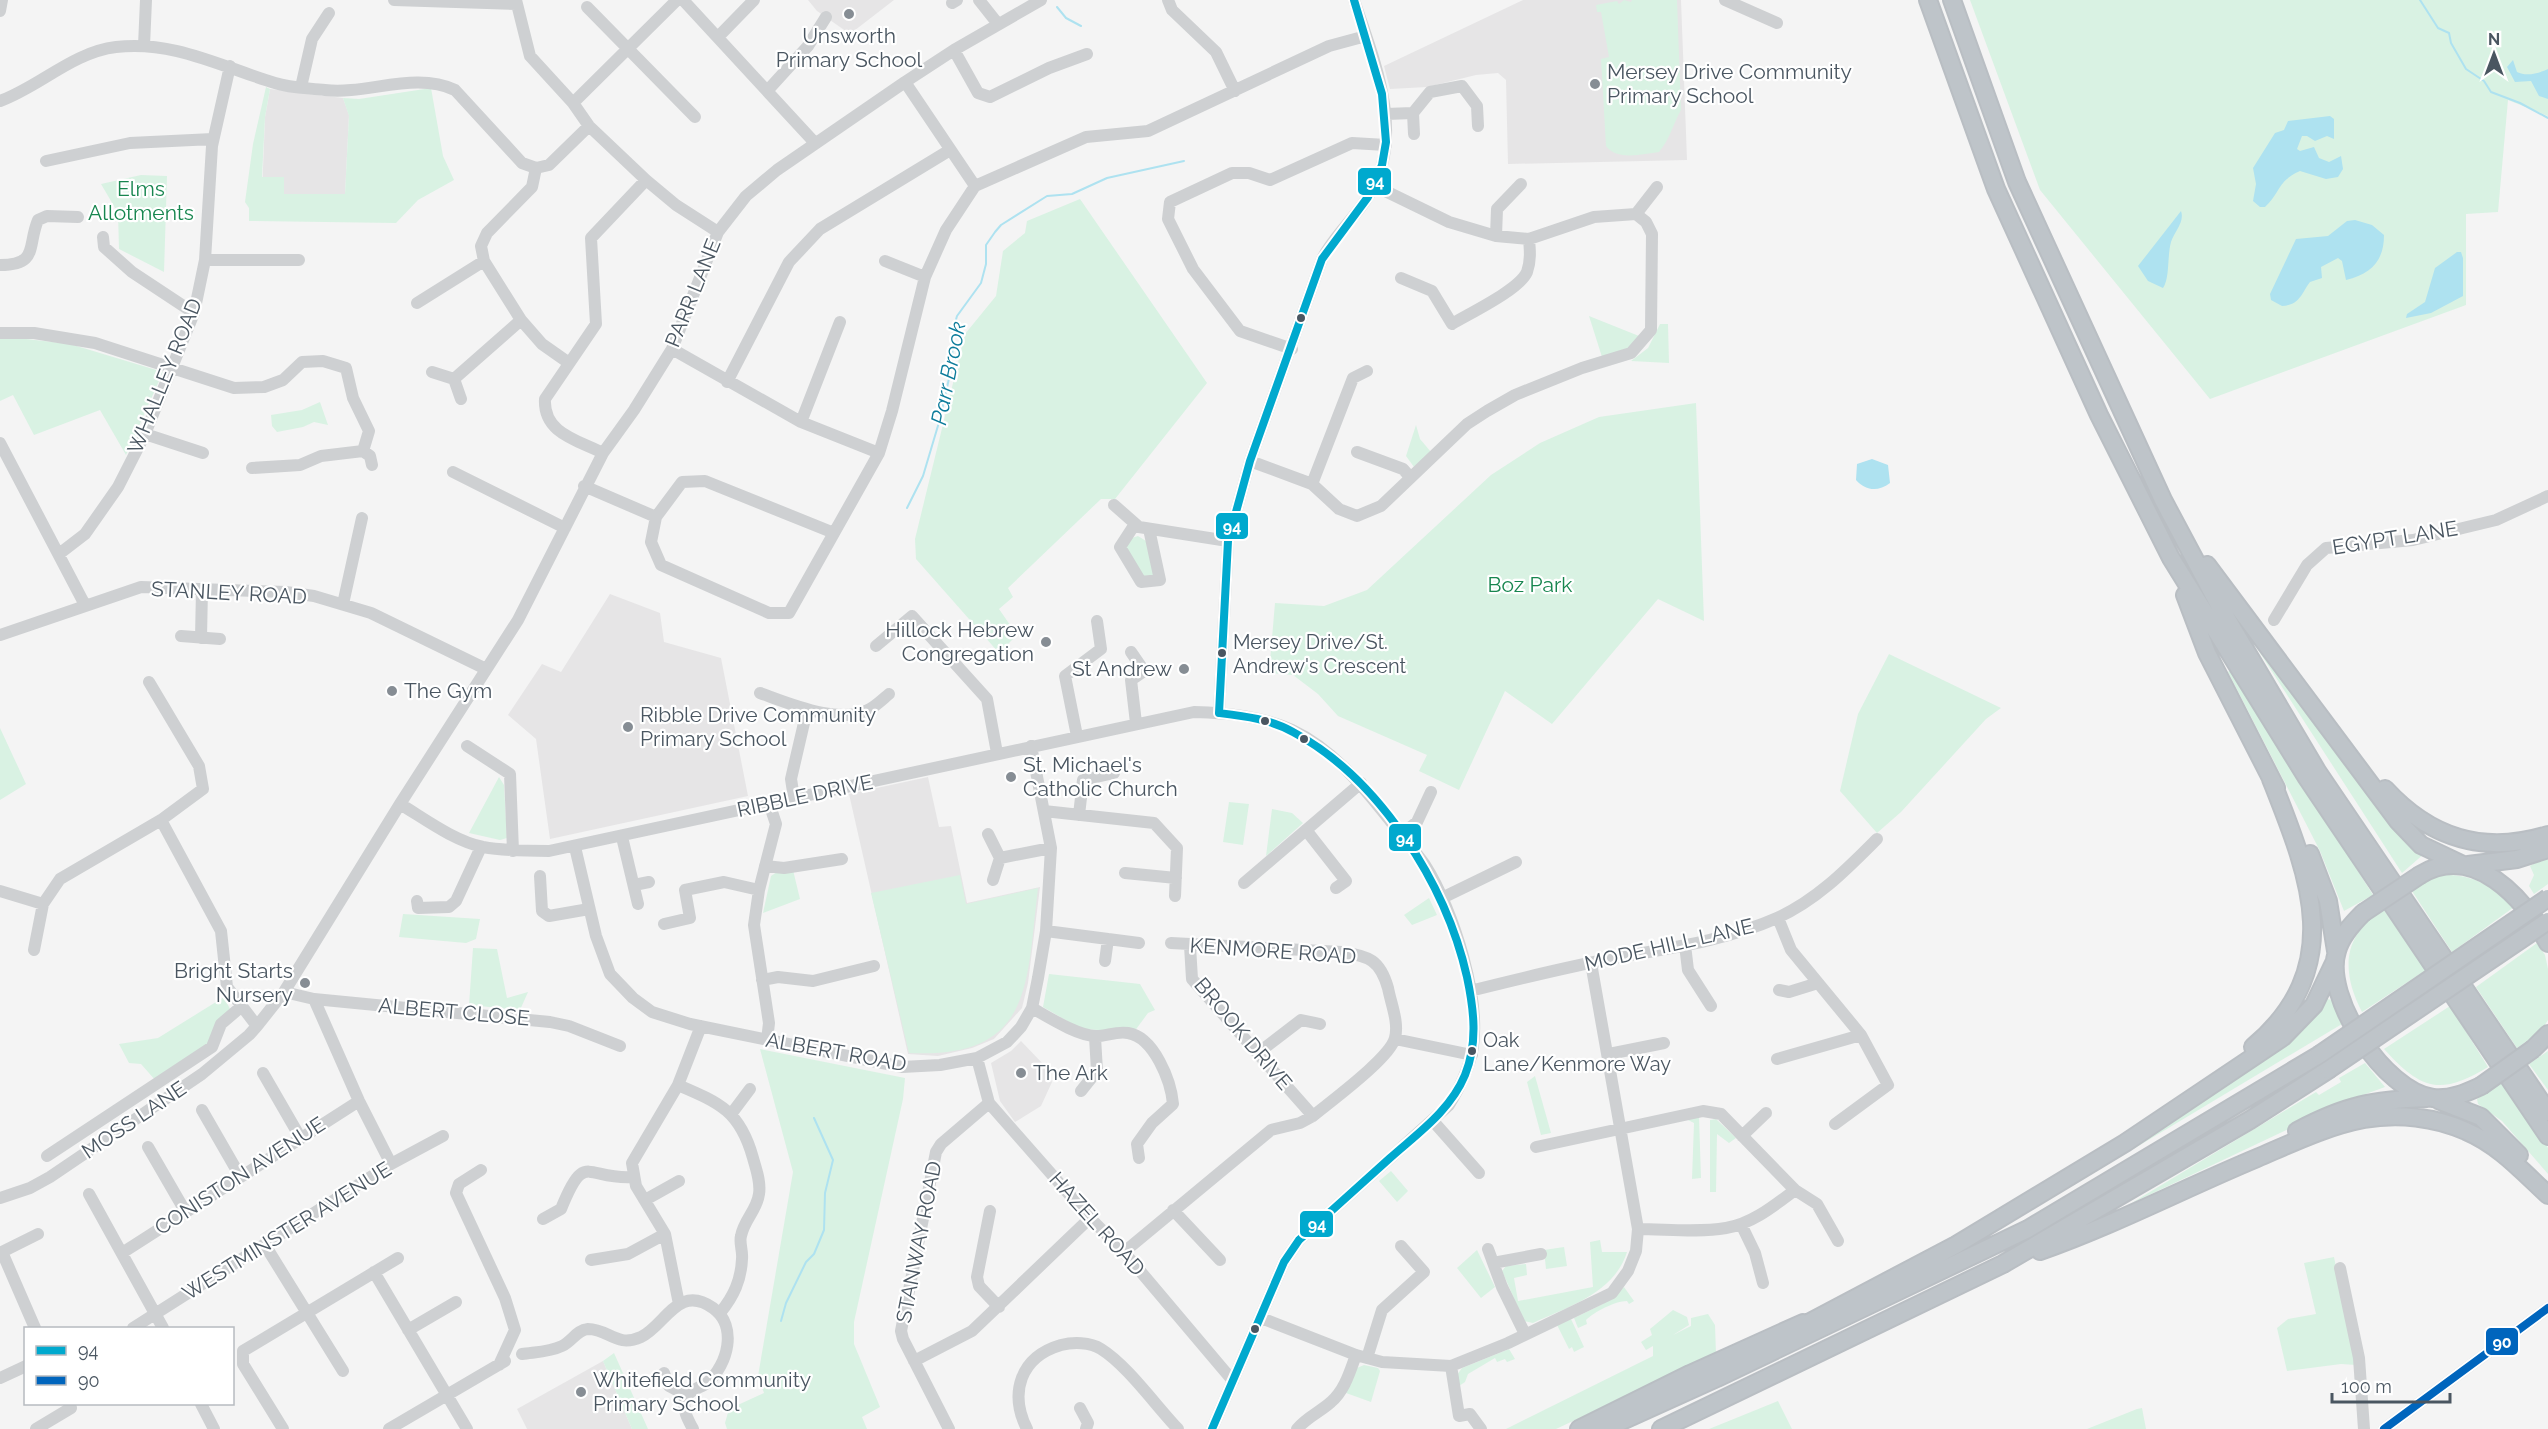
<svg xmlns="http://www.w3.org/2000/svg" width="2548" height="1429" font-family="Raleway,sans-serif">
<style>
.education{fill:#e6e5e6}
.green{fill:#d9f2e3}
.water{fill:#aee2f0}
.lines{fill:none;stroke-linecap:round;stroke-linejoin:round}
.stream{stroke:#aee2f0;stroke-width:2}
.highway-casing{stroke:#b9bec3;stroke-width:20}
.minor{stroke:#ced0d2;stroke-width:12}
.highway{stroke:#bec4c9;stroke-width:16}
.highway-bridge-casing{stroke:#b9bec3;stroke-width:20;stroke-linecap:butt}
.highway-bridge{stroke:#bec4c9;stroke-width:16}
.bus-1-casing{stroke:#fff;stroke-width:12}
.bus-2-casing{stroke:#fff;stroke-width:12}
.bus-1{stroke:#00a9ce;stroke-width:8}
.bus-2{stroke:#0065bd;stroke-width:8}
.poi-dot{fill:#868d94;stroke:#fff;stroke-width:2}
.bus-dot{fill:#4a5661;stroke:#fff;stroke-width:2}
.labels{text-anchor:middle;stroke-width:4.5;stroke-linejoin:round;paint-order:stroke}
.bus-label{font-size:20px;fill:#4a5661;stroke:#fff;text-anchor:start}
.poi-label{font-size:21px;fill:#4a5661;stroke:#fff;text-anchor:start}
.park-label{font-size:21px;fill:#17864f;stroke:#fff}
.street-label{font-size:21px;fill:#4a5661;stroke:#fff}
.water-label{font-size:22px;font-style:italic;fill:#0c7c9b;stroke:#fff}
.line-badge{stroke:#fff;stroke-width:2}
.badge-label{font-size:16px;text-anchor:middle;font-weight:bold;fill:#fff}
</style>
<rect width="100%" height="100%" fill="#f4f4f4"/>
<path class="education" d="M808,0H894L850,34L817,11Z
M1523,0H1681L1687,160L1508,164L1506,80L1498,73L1476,75L1427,87L1390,89L1384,66Z
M270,89L343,98L349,115L345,194H262L265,117Z
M610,594L660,613L664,642L721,658L748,796L550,839L536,739L508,715L542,664L561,672Z
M928,777L939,827L951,826L967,903L1040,887L1028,983L1022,1008L994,1039L972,1048L938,1056L908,1054L849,794Z
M1021,1041L1044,1065L1052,1082L1041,1106L1015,1122L1000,1101L991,1063L1011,1051Z
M603,1361L632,1429H527L517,1409Z"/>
<path class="green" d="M1624,0L1631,2L1632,0H1677L1681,110C1673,124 1670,139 1659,152C1643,154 1617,161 1606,146L1601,59L1609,57L1601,12H1597L1596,5L1617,1L1619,4Z
M1970,0H2548V116L2508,100L2498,212L2466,214V305L2210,399L2040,190Z
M266,87L270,89L265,117L262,177H284V194H345L349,116L343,98L359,99L431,88L443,156L454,180L418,200L396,223L249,221V208L245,202L253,144Z
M141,175L167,176L164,272L119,249L118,213L101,184Z
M1080,199L1207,383L1115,499H1101L1008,588L1013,597L999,609L1017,635L999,653L916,559L915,539L965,334L996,296L1003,251L1025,233L1027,221Z
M1589,316L1639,336L1628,348L1602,357Z
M1660,324H1668L1669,363L1631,361L1648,348Z
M0,336L70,344L163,372L126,455L100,410L34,435L13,395L0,401Z
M320,402L328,425L314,422L303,427L277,432L272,426L271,415L302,410Z
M1696,403L1704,621L1658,599L1552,724L1505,691L1459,790L1419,771L1427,755L1338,716L1318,694L1293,675L1269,673L1275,603L1324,606L1367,590L1491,475L1540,443L1599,417Z
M1416,425L1420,439L1431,452L1414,467L1406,456Z
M1138,536L1146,541L1155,575L1147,580L1124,551L1132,538Z
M2240,622L2425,853L2402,873Z
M1889,654L2001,708L1986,719L1901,812L1877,833L1840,791L1858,714Z
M2231,669L2373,895L2344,911L2320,851L2228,672Z
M0,728L26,784L0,800Z
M499,777L504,785L507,838L500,840L469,833Z
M1229,802L1249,804L1243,845L1223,842Z
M1272,809L1292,813L1303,823L1266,856Z
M2548,855V884L2534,894L2529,886L2534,875L2530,866Z
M793,870L800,899L763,913L771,876L777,872Z
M960,875L966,904L1038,888C1026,984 1034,1059 909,1053L871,893Z
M2436,875C2470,873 2491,884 2514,907L2452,952L2412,891Z
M1429,898L1437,915L1412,925L1404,915Z
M2384,910L2426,970L2362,1012C2341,972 2342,934 2384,910Z
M403,914L480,919L476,939L466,943L399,937Z
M2537,943L2545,955L2548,969V1020L2541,1031L2517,1048L2476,987Z
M473,948L497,949L507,998L528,992L520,1010L469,1005Z
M1049,974L1140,984L1155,1010L1148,1013L1134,1032L1081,1029L1043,1007Z
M224,997L230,1009L208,1046L156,1081L141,1064L129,1063L119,1044L158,1038Z
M2327,999L2332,1000L2342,1024L2065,1190L2305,1027Z
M2450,1006L2488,1067C2440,1096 2421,1090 2384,1049Z
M760,1049L905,1078L903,1099L854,1322V1344L880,1407L862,1417L867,1429H727L725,1423L729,1409L764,1393L758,1376L793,1172Z
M2548,1051V1090L2529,1064Z
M2365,1063L2385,1087L2352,1099L2130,1204L2316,1092L2319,1095L2341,1082L2339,1078Z
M1535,1076L1551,1133L1541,1135L1527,1082Z
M2503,1082L2548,1148V1174L2502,1121L2478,1104L2477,1099Z
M1699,1117L1701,1178L1692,1179L1694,1123L1686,1119Z
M1716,1119L1736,1138L1729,1143L1717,1134L1716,1192H1710V1120Z
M1391,1171L1408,1191L1397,1202L1379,1181Z
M1600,1240L1602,1252H1627C1614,1293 1570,1306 1533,1323L1524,1321L1502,1271L1506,1266L1526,1264L1527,1275L1514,1278L1518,1301L1593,1287L1590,1242Z
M1564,1247L1567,1266L1546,1269L1544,1250Z
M1477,1250L1495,1287L1481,1298L1457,1268Z
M2334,1257L2356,1365L2341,1364L2287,1371L2277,1328L2288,1319L2316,1314L2304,1263Z
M1624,1287L1634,1301L1629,1304L1627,1301C1615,1301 1594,1312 1586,1320L1587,1324L1578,1328L1574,1318L1603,1304Z
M1673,1310L1687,1317L1689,1325L1673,1335L1691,1326V1318L1708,1314L1715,1325L1716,1354L1556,1429H1506L1653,1356V1346L1646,1350L1641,1342L1652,1335L1650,1329Z
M1571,1319L1584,1347L1574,1352L1572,1347L1569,1349L1557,1325Z
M1509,1349L1515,1359L1507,1362L1505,1359L1497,1362L1495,1358L1468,1374L1465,1382L1459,1386L1457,1375L1462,1368Z
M614,1353L648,1429H632L603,1361Z
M1364,1365L1378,1368L1380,1371L1371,1402L1346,1393L1357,1368Z
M1778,1401L1792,1429H1709Z
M2142,1408L2146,1429H2087L2137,1409Z"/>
<path class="water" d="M2513,60L2517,72C2527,77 2539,73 2548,69V99L2539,96L2531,81L2515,82L2507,67Z
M2330,116L2334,119V139L2327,136L2315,141L2307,136H2302L2297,149L2300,151L2314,147L2319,158L2329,162L2341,156L2343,169L2338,177L2326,179L2300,171C2277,181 2280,194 2265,207H2260L2253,201L2256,184L2253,168L2275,133L2284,130L2288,121Z
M2181,211C2185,222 2174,232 2171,242C2167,256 2170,278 2163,288L2148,281L2138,266Z
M2355,220L2372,225L2384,235C2384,261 2371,274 2346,280L2342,261L2338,258L2321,267L2322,278L2310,282C2301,294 2300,305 2282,306L2271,300L2270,294L2296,239L2328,236L2347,221Z
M2457,252H2461L2463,258V296L2431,313L2406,318L2407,314L2425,302L2435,268Z
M1872,459L1888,465L1890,483C1878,492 1866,491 1856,480L1857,464Z"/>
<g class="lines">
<path class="stream" d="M2420,0L2438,28L2449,33L2451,43L2466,69L2484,81L2491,92L2520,103L2548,118
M1057,7L1066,18L1081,26
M907,508L923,476L940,419L952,365L953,330L957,316L981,283L986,264V245L995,232L1001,225L1047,196L1072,194L1107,178L1184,161
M781,1321L786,1303L806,1262L814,1254L824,1230L825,1193L833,1160L814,1118"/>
<defs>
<path id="highway" d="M1928,0L1996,189L2099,415L2171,558L2307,778L2548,1136
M1952,0L2017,182L2163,500L2220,607L2317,771L2548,1112
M2207,565L2398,821L2421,845L2461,864
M2185,595L2207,653L2276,788
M2385,789C2430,838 2483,855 2548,835
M2310,854L2328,901L2336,951
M2468,865L2517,859L2548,849
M2420,875C2474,842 2524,898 2548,943
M2363,913C2352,924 2341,936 2337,951C2322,997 2385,1092 2433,1098C2450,1100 2466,1093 2481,1086
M2253,1047C2348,967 2309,875 2271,779
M2533,1049L2548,1034
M2438,1100L2481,1117L2519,1155
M2297,1131C2346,1105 2373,1100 2427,1098
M2040,1251C2114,1225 2185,1188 2257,1158C2292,1143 2327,1126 2364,1119C2398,1113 2435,1117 2466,1131C2499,1145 2522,1171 2548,1195
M1793,1331L1956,1245L2125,1143L2283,1037L2314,1005L2335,961
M1579,1429L1690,1374L1803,1323
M1604,1429L1717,1378L2028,1229L2319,1055
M1661,1429L2003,1264L2250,1120L2328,1070"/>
</defs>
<use href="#highway" class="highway-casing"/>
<path class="minor" d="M394,0L516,4
M516,0L530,56L573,103L589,126L646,180L676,205L718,232
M683,0L815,143
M979,0L998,24
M1168,0L1172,10L1216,52L1235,91
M1725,0L1777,23
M952,3L957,0
M587,7L695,117
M0,11L2,0
M718,37L754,0
M144,46L146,0
M954,50L978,93L990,97L1049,68L1087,54
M905,82L975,186
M301,87L312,39L329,13
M768,90L808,46L826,17
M0,101C39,87 73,52 116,47C173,40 222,67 275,83C290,88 308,88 325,90C367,95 415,71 455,90L522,163L536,168
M573,103L677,0
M1413,113L1414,134
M1386,114L1413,113L1430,92L1462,86L1477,106L1478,126
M46,161L130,143L213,139
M536,168L532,187L487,233L481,246L484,261L521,320L542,344L569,363
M536,168L549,165L589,126
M1636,214L1657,187
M1496,236L1497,209L1521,184
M103,237L104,247L132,272L194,313
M205,260H299
M885,261L925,277
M0,265C39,265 27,246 38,220L47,216L78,217
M1401,278L1432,291L1452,324C1470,313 1519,290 1527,272C1531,261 1530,250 1529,239
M417,303L484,261
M0,333H34L95,343L234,388L264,387L283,380L302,362L323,361L346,368L353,398L369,431L363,451L370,456L372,465
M672,349L801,422L879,453
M1292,349L1240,331L1193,269L1168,219L1170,202L1232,173H1249L1270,180L1352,143L1386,145
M432,372L454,379L461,399
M454,379L521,320
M727,382L789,262L820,229L950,150
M801,422L840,322
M145,434L203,453
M0,443L85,605
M1357,452L1403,469L1410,477
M603,453C577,440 543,433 545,399L596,324L591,238L646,180
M1250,461L1312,484L1339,509L1357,516L1381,506L1467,424L1487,411L1515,395L1582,368L1631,353L1651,330L1652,234L1646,222L1636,214L1594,217L1529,239L1496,236L1449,222L1375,186
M252,468L300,465L321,456L363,451
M453,472L565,528
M705,481L834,533L789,613H769L661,565L651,542L656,517L682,482Z
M1312,484L1353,378L1367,371
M584,486L656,517
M1114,505L1139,527L1228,541
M1135,524L1120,547L1141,582L1160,580L1149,529
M834,533L879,453L892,411L925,277L946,230L975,186L1086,137L1148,131L1329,46L1366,36
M59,554L85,534L118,487L145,434L194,313L205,260L212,146L230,66
M343,604L362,518
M2274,620L2307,565L2326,548L2413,540L2496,520L2548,496
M0,635L141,587L286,592L314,596L371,613L486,669
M181,636L220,639
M201,638L202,589
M876,646L912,616L987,699L997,753
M1131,652L1144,671L1131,680L1136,723
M760,693C788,703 841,726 870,709C877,705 883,699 889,694
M1219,713L1228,541L1250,461L1322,259C1336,232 1360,214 1373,188C1404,129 1373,58 1354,0
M1077,736L1065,676L1101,649L1097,621
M467,746L510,774L513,851
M794,798L791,779L807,710
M400,804C425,819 454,841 483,847C505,851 527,851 549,851L1194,712C1228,713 1260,716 1292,730C1331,748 1362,785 1388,818C1400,834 1414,849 1425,865C1453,909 1484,1004 1471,1056C1467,1074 1458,1090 1449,1105L1299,1240L1284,1262L1212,1429
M1044,811L1154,823L1177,848L1175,896
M1079,815L1083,780L1114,773
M161,820L221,931L227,987L257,1026L284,992L400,804L518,620L603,453L634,410L672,349L718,232L746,196L777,170L905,82L954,50L1041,0
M1306,830L1346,881L1336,888
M988,834L1000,858L993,880
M1401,835L1417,822L1431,792
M622,837L638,904
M575,847L596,936L610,974L633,998L652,1012L690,1024L902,1067L940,1065L977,1058L1007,1042L1021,1027L1032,1008L1038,978L1046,931L1051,848L1031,746
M1000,858L1051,848
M765,866L784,868L842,859
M1125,873L1176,878
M540,876L542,911L549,916L589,909
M1244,883L1361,783
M634,885L649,882
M0,891L43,904
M1442,898L1516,862
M417,901L418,908L449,907L456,901L481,847
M1778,918L1791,950L1861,1035L1888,1085L1835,1124
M664,924L690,918L685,890L724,882L759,890
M1046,931L1139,943
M1685,945L1688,970L1711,1006
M1190,946L1192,979L1313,1116
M34,950L43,904L60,879L161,820L203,789L199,766L149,682
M1105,961L1108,939
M762,980L778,977L813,981L874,966
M1779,990L1789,992L1818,983
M1470,991C1514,980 1559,969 1604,960C1661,949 1723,942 1777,918C1817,900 1847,869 1877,839
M284,992L314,999L550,1022L569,1026L620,1046
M314,999L359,1101L391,1164
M1032,1008C1048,1017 1078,1036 1096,1036C1107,1036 1116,1031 1128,1033C1154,1037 1171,1081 1173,1104L1152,1123L1137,1144L1139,1158
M1395,1039L1472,1055
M767,1040L769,1023L754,925L759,890L776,824L769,803
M1258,1053L1301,1020L1320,1024
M1609,1054L1664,1043
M977,1058L989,1103L1090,1218L1124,1252L1233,1381
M1777,1059L1861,1035
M263,1073L300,1137
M678,1085C720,1103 740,1111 753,1158C756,1169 761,1182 759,1194C757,1210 744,1220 741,1236C739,1243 743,1251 742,1259C741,1280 734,1296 720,1313
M1081,1091L1097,1071L1095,1037
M202,1110L240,1176
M732,1113L750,1089
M1433,1121L1479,1173
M1742,1136L1766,1113
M148,1147L185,1211
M1536,1147L1703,1111L1721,1114L1795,1190L1817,1204L1838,1241
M47,1156L212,1047L221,1024L242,1006
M481,1170L459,1184L456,1193L505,1298L515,1330L499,1365
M89,1194L163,1328
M0,1198L30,1188L50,1177L202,1074L249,1035L257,1026
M645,1200L679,1181
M1173,1210L1220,1260
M990,1211L977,1277L979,1286L999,1307
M543,1219L561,1209C585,1149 586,1180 633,1177
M1741,1224L1755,1253L1763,1283
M1638,1229C1666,1229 1698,1233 1726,1228C1752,1224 1775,1205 1795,1190
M265,1245L343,1371
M1488,1249L1502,1287L1525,1334
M2,1252L35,1328
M1124,1252L1271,1130L1300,1123L1313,1116C1331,1101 1390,1058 1395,1038C1399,1022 1391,1004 1388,988C1380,960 1369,956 1342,952L1171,943
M0,1253L38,1234
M122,1253L359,1101
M591,1260L628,1254L665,1234
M1493,1263L1541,1254
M2340,1268L2359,1358L2364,1429
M374,1272L467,1429
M679,1304L665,1234L636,1186L632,1163L678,1085L701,1026
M1261,1318L1356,1355L1382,1362L1451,1366L1508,1343L1612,1293L1628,1271L1636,1251L1638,1229L1591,963
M133,1328L391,1164L443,1136
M408,1330L456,1302
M522,1354C535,1352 550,1352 562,1346C572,1341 577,1330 588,1329C609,1329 616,1348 641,1337C665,1326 678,1283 713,1308C738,1326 728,1365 707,1383C700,1388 688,1390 685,1399C682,1409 688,1420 693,1429
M1367,1358L1382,1310L1424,1272L1401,1246
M914,1361L972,1331L1090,1218
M1451,1366L1459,1416L1470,1414L1481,1429
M664,1373L669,1386L686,1395
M0,1378L26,1366
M201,1404L214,1429
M1080,1408L1088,1423L1086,1429
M36,1429L71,1408L69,1404
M283,1429L243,1364V1351L398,1258
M389,1429L505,1361
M949,1429L903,1339L901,1331L936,1152L941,1144L989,1103
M1027,1429C1009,1393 1020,1357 1061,1345C1073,1342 1090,1342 1101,1349C1127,1365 1156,1406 1178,1429
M1297,1429C1307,1417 1320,1412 1331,1402C1345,1390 1350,1371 1356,1355
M2384,1429L2548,1308"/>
<use href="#highway" class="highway"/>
<defs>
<path id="highway-bridge" d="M2363,913L2420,875
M2319,1055L2548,898
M2328,1070L2548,921
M2481,1086L2533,1049"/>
</defs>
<use href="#highway-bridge" class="highway-bridge-casing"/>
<use href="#highway-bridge" class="highway-bridge"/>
<defs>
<path id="bus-1" d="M1219,713L1228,541L1250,461L1322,259L1368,197L1382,165L1386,142L1382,94L1354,0
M1212,1429L1284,1262L1299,1240C1329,1213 1360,1185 1390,1158C1418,1133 1450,1111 1465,1075C1478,1043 1474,1010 1467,977C1446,884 1379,778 1293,732C1270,719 1244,716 1219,713"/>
<path id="bus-2" d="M2384,1429L2548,1308"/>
</defs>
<use href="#bus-1" class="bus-1-casing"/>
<use href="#bus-2" class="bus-2-casing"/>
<use href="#bus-1" class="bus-1"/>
<use href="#bus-2" class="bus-2"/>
</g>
<g class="poi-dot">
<circle cx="849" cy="14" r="6"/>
<circle cx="1595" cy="84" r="6"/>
<circle cx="1046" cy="642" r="6"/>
<circle cx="1184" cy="669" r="6"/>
<circle cx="392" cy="691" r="6"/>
<circle cx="628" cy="727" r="6"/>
<circle cx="1011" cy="777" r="6"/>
<circle cx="305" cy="983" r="6"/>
<circle cx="1021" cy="1073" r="6"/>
<circle cx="581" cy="1392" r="6"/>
</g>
<g class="bus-dot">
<circle cx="1301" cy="318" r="5"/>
<circle cx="1222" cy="653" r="5"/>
<circle cx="1265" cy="721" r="5"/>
<circle cx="1304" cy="739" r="5"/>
<circle cx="1472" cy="1051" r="5"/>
<circle cx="1255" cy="1329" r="5"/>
</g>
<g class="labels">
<g class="bus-label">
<text x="1233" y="649">Mersey Drive/St.<tspan x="1233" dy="24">Andrew's Crescent</tspan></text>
<text x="1483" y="1047">Oak<tspan x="1483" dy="24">Lane/Kenmore Way</tspan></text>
</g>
<g class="poi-label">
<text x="849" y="43" text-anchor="middle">Unsworth<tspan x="849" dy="24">Primary School</tspan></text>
<text x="1607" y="79">Mersey Drive Community<tspan x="1607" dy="24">Primary School</tspan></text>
<text x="1034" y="637" text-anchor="end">Hillock Hebrew<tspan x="1034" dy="24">Congregation</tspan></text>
<text x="1172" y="676" text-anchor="end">St Andrew</text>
<text x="404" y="698">The Gym</text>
<text x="640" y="722">Ribble Drive Community<tspan x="640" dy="24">Primary School</tspan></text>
<text x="1023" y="772">St. Michael's<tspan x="1023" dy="24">Catholic Church</tspan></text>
<text x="293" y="978" text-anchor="end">Bright Starts<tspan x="293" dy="24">Nursery</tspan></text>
<text x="1033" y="1080">The Ark</text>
<text x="593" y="1387">Whitefield Community<tspan x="593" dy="24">Primary School</tspan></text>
</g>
<g class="park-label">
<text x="141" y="196">Elms<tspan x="141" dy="24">Allotments</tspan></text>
<text x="1530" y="592">Boz Park</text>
</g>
<g class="street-label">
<text transform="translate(693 293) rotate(-68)" y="7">PARR LANE</text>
<text transform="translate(165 376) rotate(-68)" y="7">WHALLEY ROAD</text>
<text transform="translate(2395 538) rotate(-9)" y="7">EGYPT LANE</text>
<text transform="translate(229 593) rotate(3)" y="7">STANLEY ROAD</text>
<text transform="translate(805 796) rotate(-12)" y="7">RIBBLE DRIVE</text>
<text transform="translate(1669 945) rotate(-13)" y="7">MODE HILL LANE</text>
<text transform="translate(1273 951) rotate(4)" y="7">KENMORE ROAD</text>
<text transform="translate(454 1012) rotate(5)" y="7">ALBERT CLOSE</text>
<text transform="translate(1243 1034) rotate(50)" y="7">BROOK DRIVE</text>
<text transform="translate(836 1052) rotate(10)" y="7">ALBERT ROAD</text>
<text transform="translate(134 1120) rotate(-34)" y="7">MOSS LANE</text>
<text transform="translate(240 1176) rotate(-33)" y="7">CONISTON AVENUE</text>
<text transform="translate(1097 1224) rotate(48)" y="7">HAZEL ROAD</text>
<text transform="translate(287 1231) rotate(-32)" y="7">WESTMINSTER AVENUE</text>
<text transform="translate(919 1242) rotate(-79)" y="7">STANWAY ROAD</text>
</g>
<g class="water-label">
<text transform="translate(948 373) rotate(-79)" y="8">Parr Brook</text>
</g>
</g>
<g class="line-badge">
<rect x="1357" y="167" width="35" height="29" rx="6" fill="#00a9ce"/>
<rect x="1215" y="512" width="34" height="28" rx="6" fill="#00a9ce"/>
<rect x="1388" y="823" width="34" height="29" rx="6" fill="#00a9ce"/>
<rect x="1299" y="1210" width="35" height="28" rx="6" fill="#00a9ce"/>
<rect x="2485" y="1327" width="34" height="29" rx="6" fill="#0065bd"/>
</g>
<g class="badge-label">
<text x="1375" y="187">94</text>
<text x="1232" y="532">94</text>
<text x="1405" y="844">94</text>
<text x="1317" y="1230">94</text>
<text x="2502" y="1348">90</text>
</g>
<rect x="24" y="1327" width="210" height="78" fill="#ffffff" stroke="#b7bbc0" stroke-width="1.5"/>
<rect x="36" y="1346" width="30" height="9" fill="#00a9ce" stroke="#b7bbc0" stroke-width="1.5"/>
<text x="78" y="1357" font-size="18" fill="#4a5661">94</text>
<rect x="36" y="1376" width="30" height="9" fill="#0065bd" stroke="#b7bbc0" stroke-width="1.5"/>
<text x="78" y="1387" font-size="18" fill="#4a5661">90</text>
<g transform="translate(2494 54)" stroke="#ffffff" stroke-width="4.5" paint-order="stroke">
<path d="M0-4.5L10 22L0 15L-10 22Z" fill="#4a5661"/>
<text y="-9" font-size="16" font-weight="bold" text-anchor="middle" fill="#4a5661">N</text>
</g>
<path d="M2332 1393v9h118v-9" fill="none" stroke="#4a5661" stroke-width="3"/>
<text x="2341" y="1393" font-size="18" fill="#4a5661" stroke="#ffffff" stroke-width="4.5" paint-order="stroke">100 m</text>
</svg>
